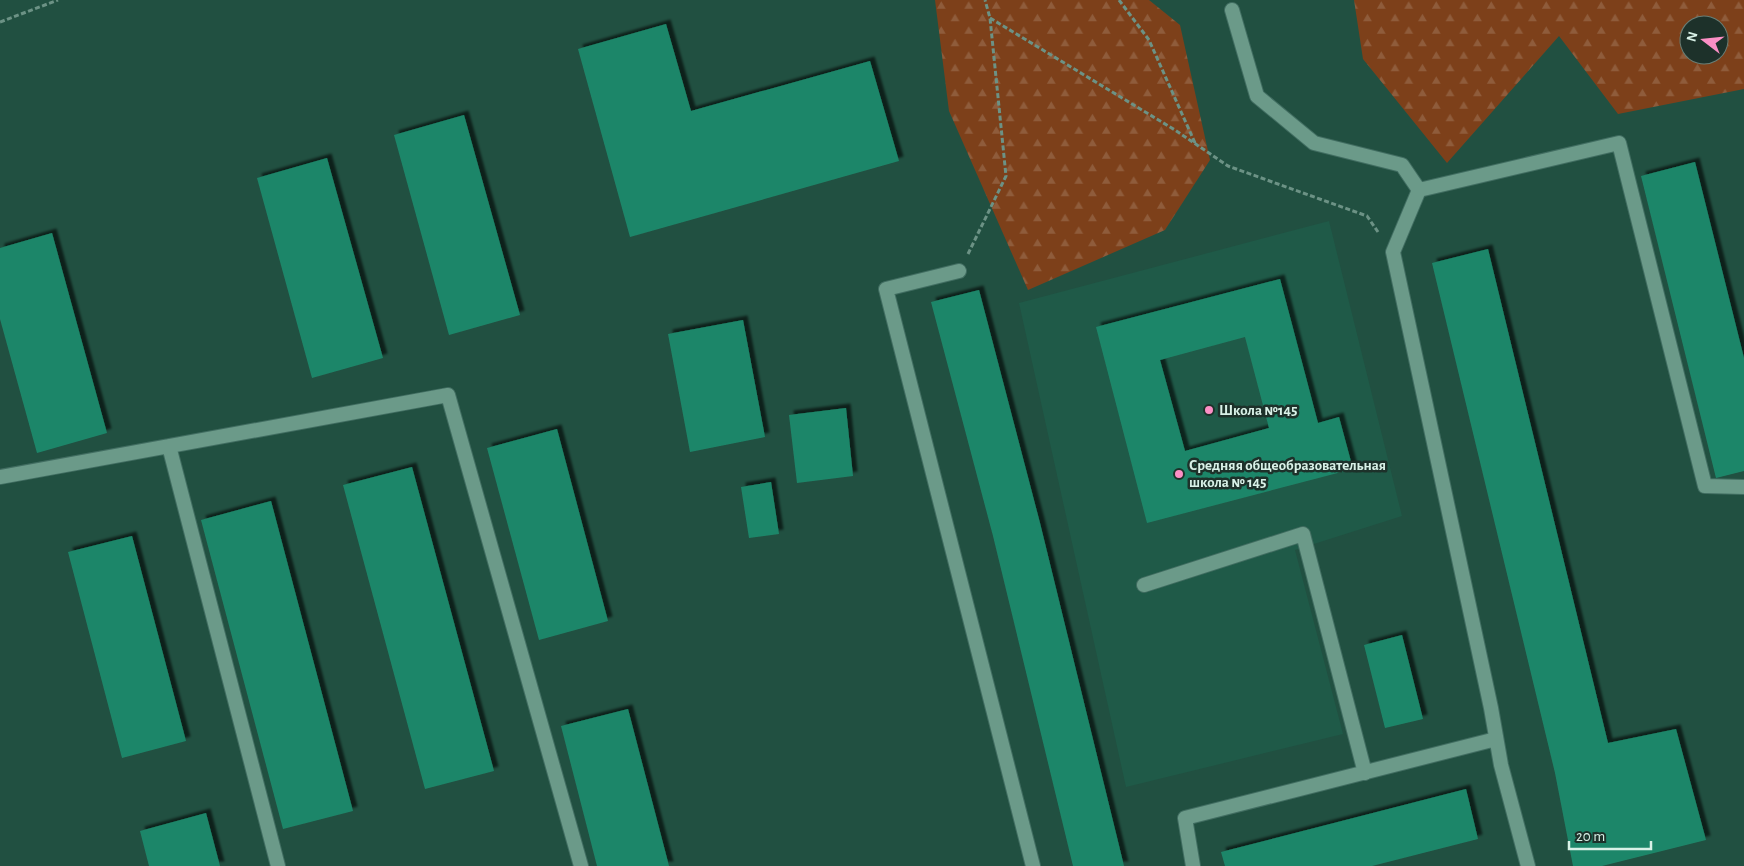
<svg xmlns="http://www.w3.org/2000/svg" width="1744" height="866" font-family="'Alegreya Sans',sans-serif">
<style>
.built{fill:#1f5a48}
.forest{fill:url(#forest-firs);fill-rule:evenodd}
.building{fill:#1e8669;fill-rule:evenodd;filter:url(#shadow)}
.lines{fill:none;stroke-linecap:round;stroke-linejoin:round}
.service-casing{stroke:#416d61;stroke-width:16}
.path{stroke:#6c9285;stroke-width:3;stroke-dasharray:5 2.5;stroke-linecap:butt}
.service{stroke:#6b9a89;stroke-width:14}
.poi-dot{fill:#fb8fc5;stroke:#1d312a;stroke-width:2}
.labels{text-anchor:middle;stroke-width:5;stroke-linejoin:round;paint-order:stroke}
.poi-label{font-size:15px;font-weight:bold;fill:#d8f1e7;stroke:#1d312a;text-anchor:start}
</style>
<defs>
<pattern id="forest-firs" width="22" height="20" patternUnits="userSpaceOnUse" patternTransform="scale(1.25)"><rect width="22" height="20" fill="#7d401a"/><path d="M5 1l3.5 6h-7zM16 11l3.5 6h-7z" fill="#8f5c3b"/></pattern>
<filter id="shadow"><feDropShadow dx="4.5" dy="-4.5" stdDeviation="1" flood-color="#0009"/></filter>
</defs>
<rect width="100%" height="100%" fill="#215041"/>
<path class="built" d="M1329,221L1402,516L1295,550L1343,734L1126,787L1019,303Z"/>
<path class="forest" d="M935,0H1149L1180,25L1210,160L1165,230L1028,290L949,111Z
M1354,0H1744V89L1618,114L1559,36L1447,163L1363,59ZM1689,25H1719V55H1689Z"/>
<path class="building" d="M666,24L691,111L870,61L899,161L630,237L578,49Z
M464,115L520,315L449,335L394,135Z
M327,158L383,358L312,378L257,178Z
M1695,162L1744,358V471L1716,478L1641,176Z
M52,233L107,433L37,453L0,319V248Z
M1488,249L1608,743L1676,729L1706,840L1602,866H1573L1555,773L1432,263Z
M1280,279L1318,423L1339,417L1353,469L1147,523L1096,327ZM1245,337L1269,428L1185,451L1160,360Z
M979,290L1040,523L1124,866H1073L993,536L931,302Z
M743,320L765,437L690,452L668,334Z
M846,408L853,476L797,483L789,415Z
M557,429L608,621L539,640L487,448Z
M412,467L494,771L425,789L343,485Z
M771,482L779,534L749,538L741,487Z
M271,501L353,811L283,829L201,520Z
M132,536L186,741L122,758L68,552Z
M1402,635L1423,719L1385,728L1364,645Z
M628,709L669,866H597L561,726Z
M1466,789L1478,839L1372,866H1225L1221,852Z
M206,813L220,866H149L140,831Z"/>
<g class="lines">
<defs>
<path id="service" d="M1232,10L1257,96L1314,143L1402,165L1419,190L1393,252L1491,708L1501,765L1528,866
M1419,190L1619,143L1705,486L1744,487
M959,271L886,289L1033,866
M169,446L278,866
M0,477L448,395L581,866
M1144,585L1303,534L1365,773
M1193,866L1185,818L1496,739"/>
</defs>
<use href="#service" class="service-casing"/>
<path class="path" d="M1119,0L1149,40L1195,143
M990,18L1175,130L1228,166L1367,216L1378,232
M0,22L58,0
M968,254L1006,176L990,18L985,0"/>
<use href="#service" class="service"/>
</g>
<g class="poi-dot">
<circle cx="1209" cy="410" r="5"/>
<circle cx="1179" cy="474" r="5"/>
</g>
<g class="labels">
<g class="poi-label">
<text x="1219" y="415">Школа №145</text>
<text x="1189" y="470">Средняя общеобразовательная<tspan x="1189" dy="17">школа № 145</tspan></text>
</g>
</g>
<g transform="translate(1704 40) rotate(286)"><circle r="24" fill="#1d312a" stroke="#687e76"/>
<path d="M0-4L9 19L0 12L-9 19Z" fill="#fb8fc5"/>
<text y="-8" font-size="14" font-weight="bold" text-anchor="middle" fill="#d8f1e7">N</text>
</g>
<path d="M1569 841v8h82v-8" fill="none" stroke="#d8f1e7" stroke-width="2.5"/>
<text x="1576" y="841" font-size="15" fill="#d8f1e7" stroke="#1d312a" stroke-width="4" paint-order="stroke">20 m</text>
</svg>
